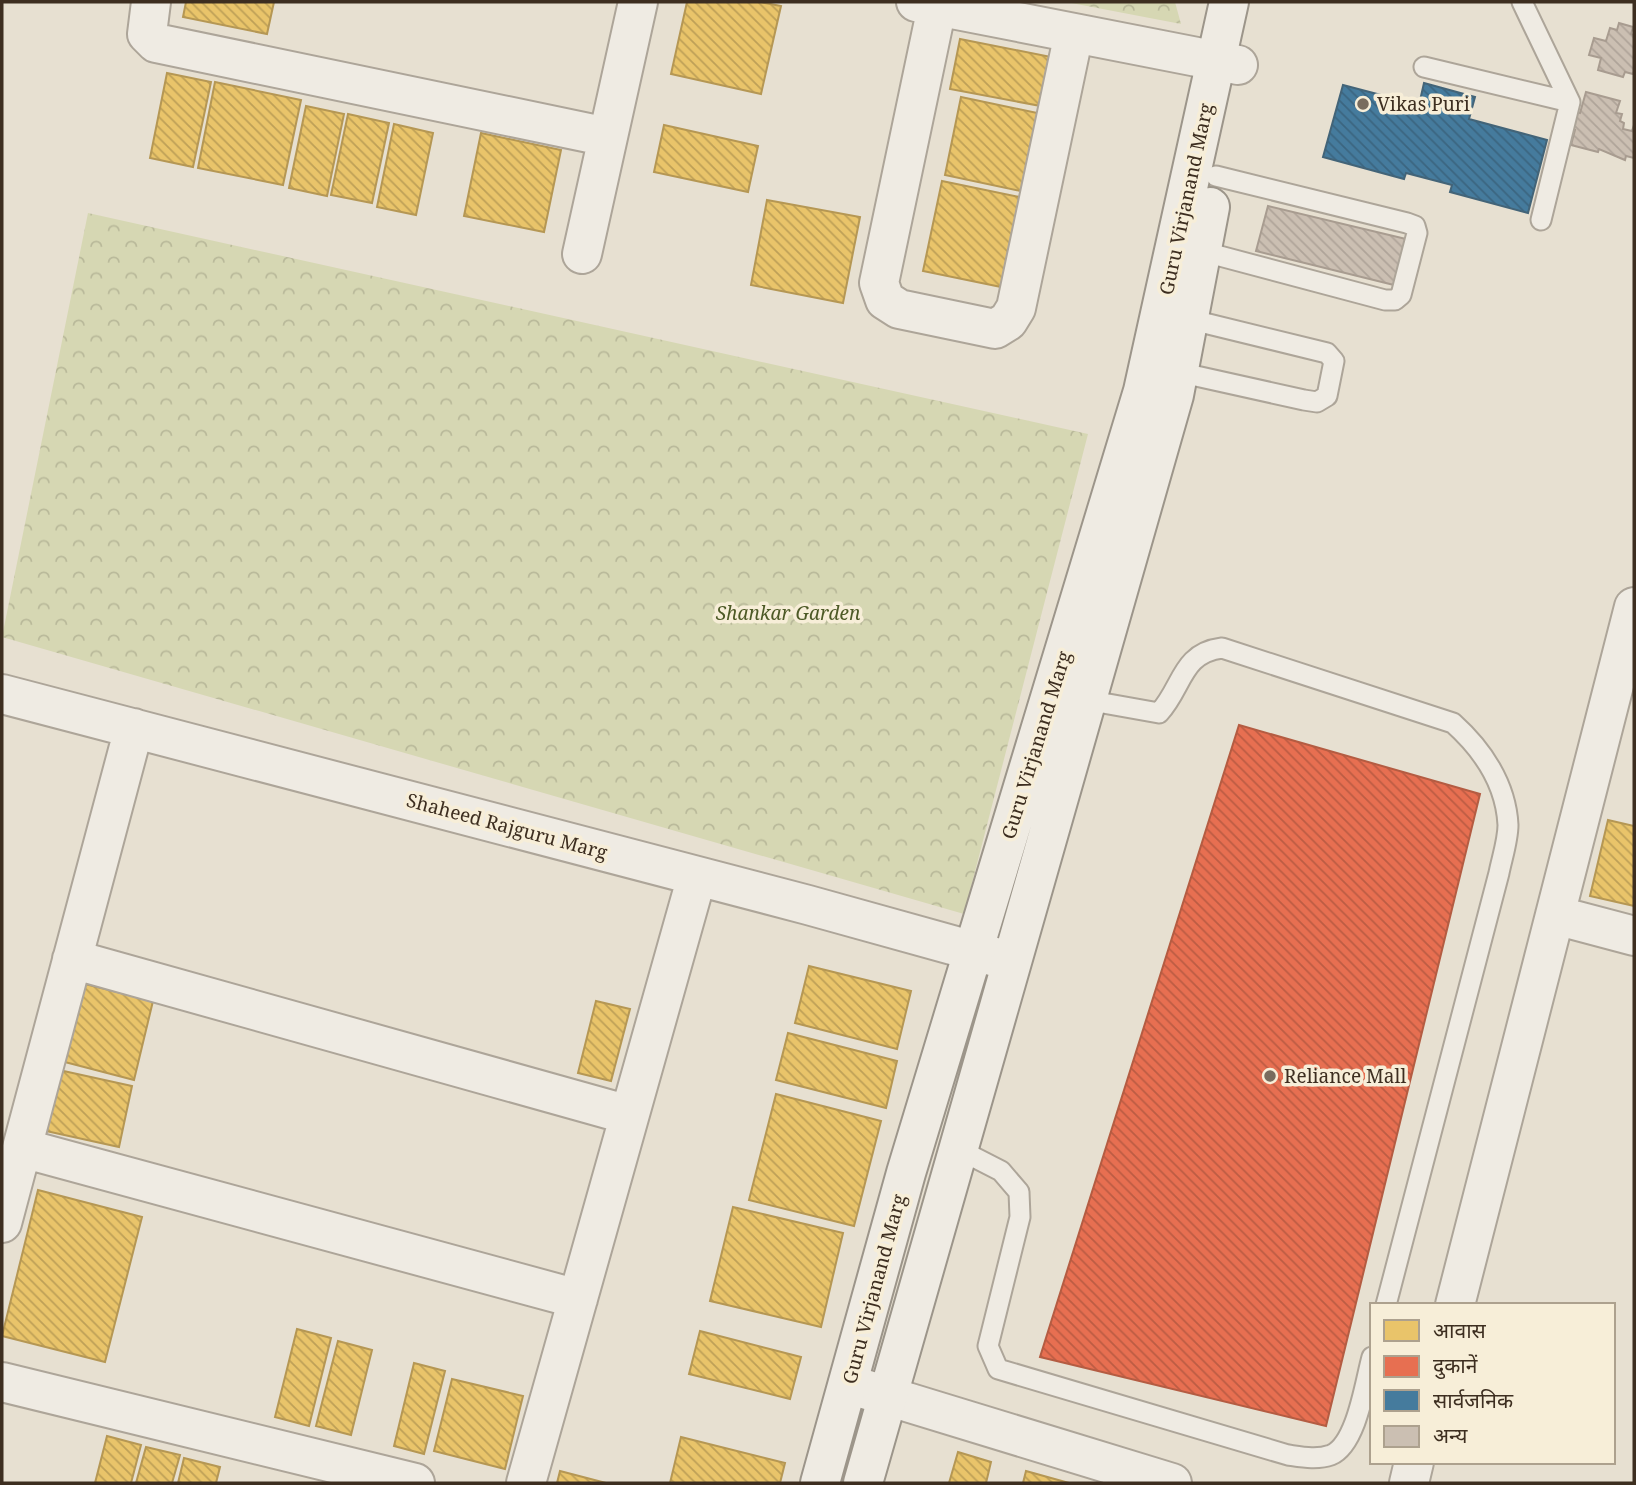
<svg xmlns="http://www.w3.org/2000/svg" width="1636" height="1485" font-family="'Noto Serif','Noto Sans Devanagari',serif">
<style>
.park{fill:url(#park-crowns)}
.homes{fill:url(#homes-back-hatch);stroke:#b59754;stroke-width:2}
.shops{fill:url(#shops-back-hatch);stroke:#b45c42;stroke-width:2}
.public{fill:url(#public-back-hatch);stroke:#436478;stroke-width:2}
.building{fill:url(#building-back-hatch);stroke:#a89c90;stroke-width:2}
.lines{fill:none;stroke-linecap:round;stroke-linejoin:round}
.lane-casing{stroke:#ada599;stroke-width:23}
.street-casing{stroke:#ada599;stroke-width:42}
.secondary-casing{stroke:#9c958a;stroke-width:42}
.lane{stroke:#efebe3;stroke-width:19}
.street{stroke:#efebe3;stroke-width:38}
.secondary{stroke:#efebe3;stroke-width:38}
.poi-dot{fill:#786c5e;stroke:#f7eed8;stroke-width:2.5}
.labels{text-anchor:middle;stroke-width:7;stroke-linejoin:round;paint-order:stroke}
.poi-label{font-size:19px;fill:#3d2e20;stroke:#f7eed8;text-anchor:start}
.street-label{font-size:19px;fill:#3d2e20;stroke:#f7eed8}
.park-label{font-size:19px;font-style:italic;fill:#4d5a26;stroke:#f7eed8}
</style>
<defs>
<pattern id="park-crowns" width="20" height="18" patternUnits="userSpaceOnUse" patternTransform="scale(1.75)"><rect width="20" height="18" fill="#d6d7b3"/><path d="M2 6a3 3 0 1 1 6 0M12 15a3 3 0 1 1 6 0" fill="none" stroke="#b9b99a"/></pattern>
<pattern id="homes-back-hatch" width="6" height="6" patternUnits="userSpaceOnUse" patternTransform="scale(1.75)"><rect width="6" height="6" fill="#e9c46a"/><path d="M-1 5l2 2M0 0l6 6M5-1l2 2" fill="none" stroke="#bea057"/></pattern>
<pattern id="shops-back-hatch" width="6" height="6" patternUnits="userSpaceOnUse" patternTransform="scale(1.75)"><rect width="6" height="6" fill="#e76f51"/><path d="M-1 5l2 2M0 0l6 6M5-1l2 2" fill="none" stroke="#bc5c43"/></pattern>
<pattern id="public-back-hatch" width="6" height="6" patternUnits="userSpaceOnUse" patternTransform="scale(1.75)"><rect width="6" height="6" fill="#457b9d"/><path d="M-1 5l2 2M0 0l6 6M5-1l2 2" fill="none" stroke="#3b6580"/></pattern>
<pattern id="building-back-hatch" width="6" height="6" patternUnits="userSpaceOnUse" patternTransform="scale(1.75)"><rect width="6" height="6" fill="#cbbfb2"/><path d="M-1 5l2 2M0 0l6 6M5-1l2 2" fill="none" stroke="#afa499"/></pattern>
</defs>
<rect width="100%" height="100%" fill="#e7e0d1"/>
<path class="park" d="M1066,2H1175L1181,24Z
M88,213L1088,434L964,914L2,637Z"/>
<path class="homes" d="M186,2H274L267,34L183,17Z
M687,2H760L781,6L761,94L671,74Z
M960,39L1056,58L1046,107L950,89Z
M167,73L211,82L193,167L150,158Z
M215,82L301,100L283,185L198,168Z
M961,97L1042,114L1025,192L945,175Z
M306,106L344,114L327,196L289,188Z
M348,114L389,123L372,203L331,195Z
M394,124L433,133L416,215L377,207Z
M664,125L758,146L748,192L654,172Z
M481,133L561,150L544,232L464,216Z
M942,181L1024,198L1006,288L923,271Z
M767,200L860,217L843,303L751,285Z
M1608,820L1634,826V906L1590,896Z
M809,966L911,991L897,1049L795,1023Z
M81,983L153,1001L134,1080L61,1061Z
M596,1001L630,1009L611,1081L578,1073Z
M788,1033L897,1061L886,1108L776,1080Z
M59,1070L132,1086L119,1147L46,1131Z
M776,1094L881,1121L854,1226L749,1200Z
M38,1190L142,1217L105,1362L2,1336Z
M733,1207L843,1233L821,1327L710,1301Z
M297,1329L331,1338L309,1426L275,1417Z
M700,1331L801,1357L790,1399L689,1374Z
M338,1341L372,1350L351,1435L316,1426Z
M414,1363L445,1371L424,1454L394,1446Z
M452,1379L523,1396L505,1469L434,1451Z
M107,1436L141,1445L131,1483H95Z
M681,1437L785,1463L780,1483H670Z
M146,1447L180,1455L172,1483H136Z
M958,1452L991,1462L986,1483H949Z
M184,1458L220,1467L216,1483H178Z
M560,1471L606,1483H557Z
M1026,1471L1069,1483H1023Z"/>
<path class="shops" d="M1239,725L1480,794L1326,1426L1040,1357Z"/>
<path class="public" d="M1424,83L1475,97L1469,119L1547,140L1528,213L1450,192L1452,185L1406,173L1404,179L1323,157L1343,85L1419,105Z"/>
<path class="building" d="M1619,23L1633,27L1631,34L1634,35V71L1633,74L1625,72L1623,77L1598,70L1601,58L1589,55L1594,38L1606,41L1610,28L1617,30Z
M1586,92L1620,101L1616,113L1622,114L1620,121L1624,123L1623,129L1632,131L1634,125V158L1626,156L1625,160L1599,149L1598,152L1571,145L1575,130L1569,128L1573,111L1580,113Z
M1268,206L1406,239L1394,285L1256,251Z"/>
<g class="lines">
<defs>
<path id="lane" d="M1522,2L1570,102L1541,220
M1424,67L1570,102
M1201,251L1385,300H1395L1401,295L1417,233L1415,226L1407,223L1216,176
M1178,372L1304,400L1317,402L1327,396L1334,361L1327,353L1188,319
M1086,700L1159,713C1183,687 1181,653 1222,648L1453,723C1482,749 1506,784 1508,825C1508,840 1502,858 1499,873L1386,1305
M958,1149L1001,1171L1019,1192L1020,1217L988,1346L998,1369L1288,1455C1302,1457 1317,1460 1331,1455C1357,1444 1365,1382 1372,1357"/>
<path id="street" d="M151,2L147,34L156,43L608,137
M916,2L1238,65
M938,2L879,283L885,300L899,309L995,329L1008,321L1016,308L1074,33
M582,254L638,2
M2,694L808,905L1006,960
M1555,915L1634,936
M72,959L629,1115
M22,1148L578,1299
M2,1223L134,728
M1455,1305L1634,607
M2,1382L415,1483
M848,1384L1172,1483
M526,1483L697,876
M1409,1483L1414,1462"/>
<path id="secondary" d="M820,1483L906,1173L1143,391L1229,2
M863,1483L1174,395L1210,207"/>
</defs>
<use href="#lane" class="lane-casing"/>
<use href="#street" class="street-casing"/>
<use href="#secondary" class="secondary-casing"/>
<use href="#lane" class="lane"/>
<use href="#street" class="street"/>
<use href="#secondary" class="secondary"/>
</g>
<g class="poi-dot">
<circle cx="1363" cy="104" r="7"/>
<circle cx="1270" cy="1076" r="7"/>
</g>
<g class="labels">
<g class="poi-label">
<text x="1377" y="111">Vikas Puri</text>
<text x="1284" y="1083">Reliance Mall</text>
</g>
<g class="street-label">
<text transform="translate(1186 199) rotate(-78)" y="7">Guru Virjanand Marg</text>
<text transform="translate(1036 745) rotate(-73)" y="7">Guru Virjanand Marg</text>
<text transform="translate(507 826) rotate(15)" y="7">Shaheed Rajguru Marg</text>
<text transform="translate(874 1289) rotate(-75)" y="7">Guru Virjanand Marg</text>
</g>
<g class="park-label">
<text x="788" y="620">Shankar Garden</text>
</g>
</g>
<rect width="1636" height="1485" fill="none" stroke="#3d2e20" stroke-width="7"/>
<rect x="1370" y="1303" width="245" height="161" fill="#f7eed8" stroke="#ada18e" stroke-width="2"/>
<rect x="1384" y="1320" width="35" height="21" fill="#e9c46a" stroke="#ada18e" stroke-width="2"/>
<text x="1433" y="1338" font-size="21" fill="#3d2e20">आवास</text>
<rect x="1384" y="1356" width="35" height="21" fill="#e76f51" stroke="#ada18e" stroke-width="2"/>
<text x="1433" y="1373" font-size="21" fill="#3d2e20">दुकानें</text>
<rect x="1384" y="1390" width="35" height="21" fill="#457b9d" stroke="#ada18e" stroke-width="2"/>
<text x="1433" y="1408" font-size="21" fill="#3d2e20">सार्वजनिक</text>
<rect x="1384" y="1426" width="35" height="21" fill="#cbbfb2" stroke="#ada18e" stroke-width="2"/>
<text x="1433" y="1443" font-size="21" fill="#3d2e20">अन्य</text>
</svg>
